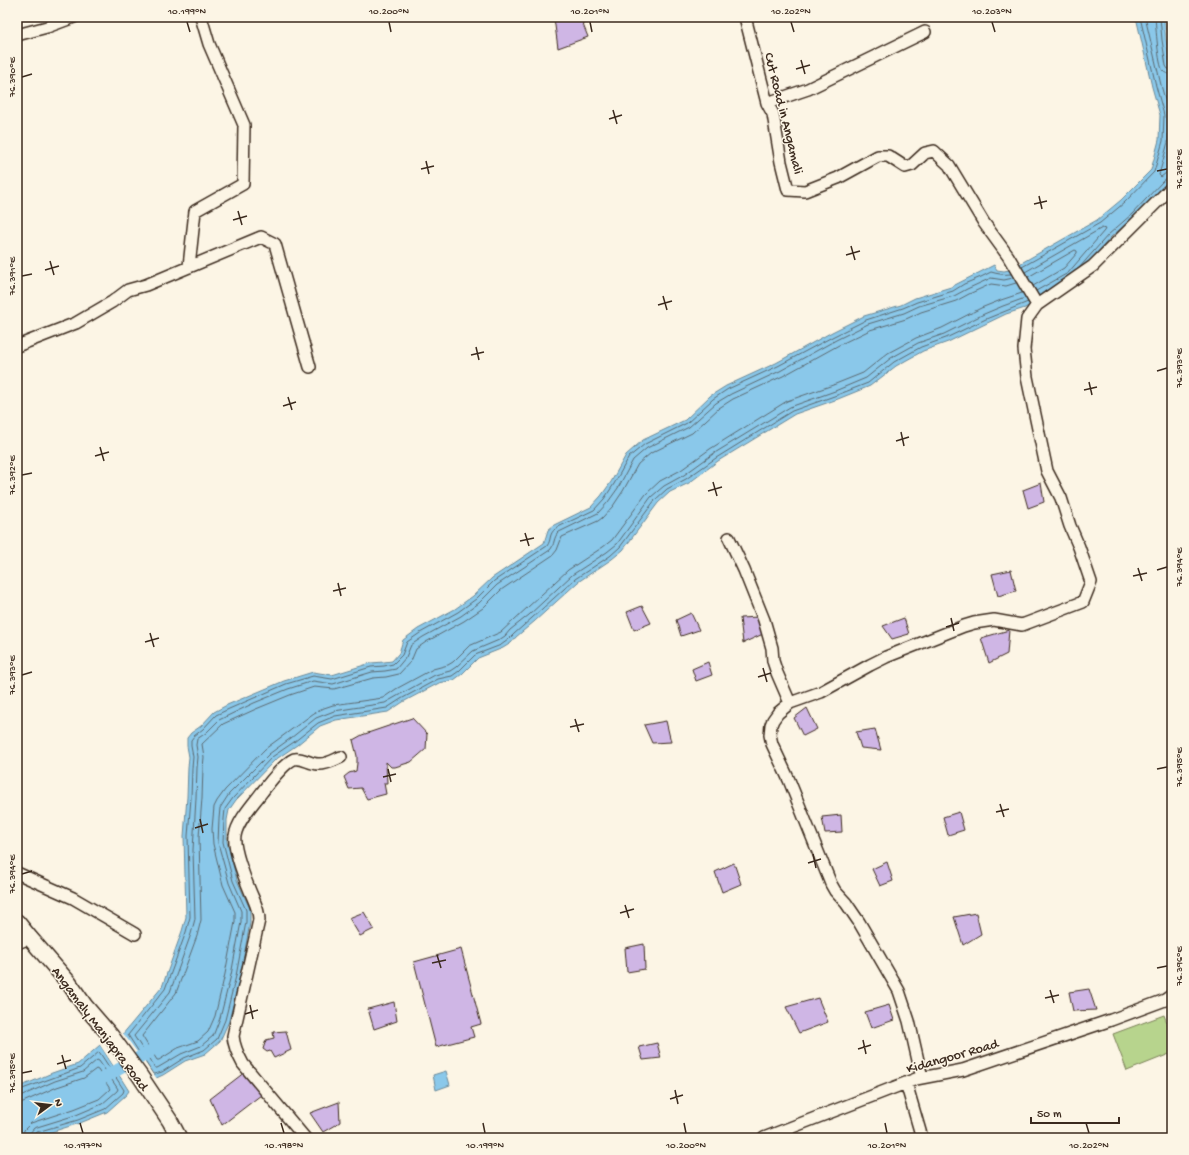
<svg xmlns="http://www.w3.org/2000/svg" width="1189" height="1155" font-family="'Gochi Hand',sans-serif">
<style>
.green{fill:#b7d48d;stroke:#797f56}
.water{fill:#8ac8ea;stroke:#6a8998}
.pier{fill:#fcf5e5}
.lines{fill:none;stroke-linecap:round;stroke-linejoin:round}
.shore{stroke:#5b6970;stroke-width:1}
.canal{stroke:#8ac8ea;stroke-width:12}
.building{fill:#cfb6e5;stroke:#3b2a1e}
.street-casing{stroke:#3b2a1e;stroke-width:14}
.secondary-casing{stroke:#3b2a1e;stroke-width:18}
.street{stroke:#fcf5e5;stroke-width:11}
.secondary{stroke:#fcf5e5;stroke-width:15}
.ticks{fill:none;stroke:#3b2a1e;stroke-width:1.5}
.labels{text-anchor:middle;stroke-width:3;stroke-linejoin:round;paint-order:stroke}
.street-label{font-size:14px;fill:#3b2a1e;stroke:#fcf5e5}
.neatline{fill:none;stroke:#3b2a1e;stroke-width:1.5}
.ticks-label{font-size:10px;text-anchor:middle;fill:#3b2a1e}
</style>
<rect width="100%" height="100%" fill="#fcf5e5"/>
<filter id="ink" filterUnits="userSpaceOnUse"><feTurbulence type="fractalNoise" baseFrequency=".025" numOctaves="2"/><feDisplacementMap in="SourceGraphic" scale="8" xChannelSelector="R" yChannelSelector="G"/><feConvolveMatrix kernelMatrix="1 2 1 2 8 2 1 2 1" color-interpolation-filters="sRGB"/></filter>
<g filter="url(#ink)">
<path class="green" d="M1164,1015L1172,1035V1053L1127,1071L1113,1034Z"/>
<path class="water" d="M1136,17H1164L1166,40L1172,75V179L1134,217L1111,237L1074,280L1025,308L1006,314L948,342L923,351L896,366L870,386L838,399L795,414L718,461L689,483L670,492L658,503L623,550L612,559L578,582L535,621L516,637L511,643L503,648L478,658L462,674L454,680L439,683L403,702L388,712L336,720L320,726L297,745L275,760L236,800L229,810L227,820V842L237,880L250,909V923L240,977L229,1021L220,1041L205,1054L185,1061L163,1075L152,1080L122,1035L162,987L182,931L186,917L184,836L187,797L188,767L189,757L187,746V738L191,733L201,726L214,712L227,705L284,681L313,672L332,675L371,663L384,662L392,661L399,653L403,640L418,629L455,609L473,596L492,578L544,543L548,530L554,525L591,507L601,496L611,482L626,455L643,440L685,420L710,396L726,386L776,363L832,332L864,316L901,305L915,298L951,287L994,265L997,270L1004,271L1009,270L1097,220L1121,200L1151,170L1159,140L1160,115L1152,87Z
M100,1045L129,1091L126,1095L107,1112L80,1123L32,1138H17V1088L52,1073L78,1064Z
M446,1071L450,1085L436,1090L433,1075Z"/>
<path class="pier" d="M122,1032L158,1080L153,1082L151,1081L120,1036V1035Z
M101,1044L131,1090V1092L100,1045Z"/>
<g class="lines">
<path class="shore" d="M1145,17L1161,85L1169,114L1168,142L1159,175L1161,177L1166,173L1172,172
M1155,17C1156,27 1158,64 1163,71C1166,74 1169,74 1172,74
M1160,17L1162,40L1166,66L1168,69H1172
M1022,267L1100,223L1124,203L1154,172L1163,141L1164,115L1156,86L1140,17
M1079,268L1108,235L1132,214L1162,182L1168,177H1172
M1025,272L1102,228L1105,229L1104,231L1068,273L1036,291
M1011,274C1003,275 998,274 991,272L981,277L964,284L953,291L917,302L903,308L866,320L834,336L778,366L728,389L713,399L687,423L645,444L629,457L614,484L604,499L594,510L556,528C548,535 552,539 547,546L494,581L476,599L458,612L420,633L407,642L402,655L393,664L384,666L371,667L332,679L313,676L286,684L229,709L216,715L203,729L194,736L191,740V746L193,757L192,768L191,798L188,836L190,917L186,932L165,989L128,1035L153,1074H155L162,1072L184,1058L204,1050L217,1039L225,1020L236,976L246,922V910L233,881L223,842L224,819L225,809L233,798L272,757L294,742L318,723L335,716L387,708L401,699L438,679L452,676L459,671L475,655L501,645L508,640L514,634L532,618L575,579L610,556L620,547L655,500L667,489L686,479L716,458L792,411L837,395L868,383L894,362L921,347L946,338L986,319L1028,302
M1028,277L1075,250L1077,251V253L1064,268L1033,286
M1013,278L1004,280L991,278L967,289L954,296L919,306L904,313L868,324L836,340L780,371L731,394L716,403L689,427L647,448L633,460L618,488L608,502L598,513L559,532C553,537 555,545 550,550L497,585L479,603L461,616L423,637L411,645L406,657L396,669L385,671L372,672L333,684L313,681L288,689L254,703L219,720L206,733L197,739L196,745L198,757L197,768L196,798L193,850L195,919L191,934L170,992L134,1036L155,1068H157L159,1067L181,1054L201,1046L213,1036L220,1018L231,975L241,922V911L229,883L218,843L219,819L220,808L229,794L269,754L291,738L316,718L334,711L385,703L399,695L435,675L450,671L456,667L473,651L499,640L505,636L510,630L529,615L572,575L607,552L617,544L651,497L664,486L684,475L713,454L790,407L835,391L866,378L891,358L918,343L944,334L984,314L1003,306L1025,298
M1016,283L1006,286L991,284L969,294L956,301L921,312L906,319L870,330L839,345L783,376L733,399L719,408L692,433L651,453L638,464L623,491L613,506L602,518L598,521L562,537L557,550L553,555L501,590L483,608L464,621L426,642L416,649L411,661L399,674L386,677L373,678L334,689L314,687L290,695L256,709L223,724L202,744L204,757L203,768L202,798L199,837L201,920L197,936L176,993L142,1036L157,1060H159L178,1048L198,1041L208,1032L215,1016L225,974L235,922V912L223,885L213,844L212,829L214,807L217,801L225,790L265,749L314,713L324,708L333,705L383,698L396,689L433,669L448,665L453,662L469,646L501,632L568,570L603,547L612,540L646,494L660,481L681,470L710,449L787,401L833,385L863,373L888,353L916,338L942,328L981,308L1001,300L1022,293
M17,1091L80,1068L99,1052L100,1053L124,1090L123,1093L105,1109L78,1120L37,1132L35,1134L34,1138
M17,1096H21L55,1081L83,1072L97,1060L99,1061L118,1089L117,1091L102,1104L76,1115L34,1128L30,1133L29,1138
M17,1102H23L57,1087L84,1078L96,1069L98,1070L110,1089L109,1090L99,1099L74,1109L31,1123L24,1130L23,1138"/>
<path class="canal" d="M102,1079L152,1050"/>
</g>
<path class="building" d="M558,17H580L588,37L558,48L554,18Z
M1041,483L1044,502L1028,508L1023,490Z
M1011,570L1016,591L998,596L992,574Z
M642,606L651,623L634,630L627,612Z
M691,613L699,630L681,636L676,620Z
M759,617L763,634L743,643L740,618Z
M904,618L909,634L892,639L883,626Z
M1009,630L1007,654L989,663L981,638Z
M708,662L712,675L696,681L692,669Z
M807,708L817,729L803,736L794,718Z
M412,718L427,734L426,749L411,762L395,767H391L386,762L387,783H384L386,794L367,799L361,788L349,789L344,777L349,773L356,771L357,763V756L353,740L362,735Z
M666,721L671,742L652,743L644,725Z
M875,729L881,750L861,748L856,732Z
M959,812L964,830L948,835L943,817Z
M841,815L842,832L825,833L822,817Z
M887,862L893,881L880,886L872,869Z
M734,863L741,884L722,892L715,872Z
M364,912L374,929L360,936L349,918Z
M976,913L981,934L963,945L954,917Z
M644,944L645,969L627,972L625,948Z
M461,949L481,1024L471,1027L474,1037L436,1047L414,962Z
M1089,989L1096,1010L1073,1011L1069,992Z
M818,998L828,1022L799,1033L786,1007Z
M394,1002L397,1021L374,1029L368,1009Z
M889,1005L894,1020L871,1028L865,1012Z
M286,1031L291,1050L274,1058L270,1051L267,1052L263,1049L266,1040L274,1038L273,1032Z
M657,1043L661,1058L643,1060L639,1047Z
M245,1072L261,1095L222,1125L210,1099Z
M339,1102L340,1122L323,1132L310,1113Z"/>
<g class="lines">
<defs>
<path id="street" d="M745,17L767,103L773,114L781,162L788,190L805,191L838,178L878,156H888L905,167L912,165L925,153L934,151L949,165L984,223L1008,256L1037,305
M17,35L47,27L74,17
M767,103L808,89L925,32
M189,266L195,211L243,184L244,125L209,44L201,17
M17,346L76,323L112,302L128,290L146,285L261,237L275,244L310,367
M729,538L744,570L764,620L772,648L773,661L777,673L790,703L778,713L773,720L771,725L770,735L772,744L789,780L831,884L835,891L846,903L859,922L899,991L909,1021L922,1078
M790,703L821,692L870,665L886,657L964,626L974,623L994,620L1022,625L1083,602L1091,582L1079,547L1070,526L1061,498L1047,471L1027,377L1024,349L1027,319L1037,305L1093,266L1172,187
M17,873L73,898L135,934
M17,943L30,938
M906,1083L922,1138
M305,1138L243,1064C238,1055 234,1047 233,1036L259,920C259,909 254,901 250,891C245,879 233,848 235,836C237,821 254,803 262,792C269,783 284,763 294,759C302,757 310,764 318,764C326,765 334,760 341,757
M764,1138L916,1079L963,1070L1111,1020L1165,1000L1172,995"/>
<path id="secondary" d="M17,922L30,938L69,983L85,1006L111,1036L140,1076L170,1121L179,1138"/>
</defs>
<use href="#street" class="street-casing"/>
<use href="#secondary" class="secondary-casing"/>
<use href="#street" class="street"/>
<use href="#secondary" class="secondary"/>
</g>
</g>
<path class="ticks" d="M187,22L190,32M389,22L391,32M590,22L592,32M791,22L794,32M992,22L995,32M801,60L805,74M796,69L810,65M22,77L32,74M613,110L617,124M609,119L622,115M426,161L429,174M421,169L434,166M1157,171L1167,169M1039,196L1042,209M1034,204L1047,201M238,211L242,225M233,220L247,216M851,246L855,260M846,255L860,251M50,261L54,275M45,270L59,266M22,276L32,274M663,296L667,310M658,305L672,301M476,347L479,360M471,355L484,352M1157,371L1167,368M1089,382L1092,395M1084,390L1097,387M288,397L292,410M283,406L296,402M901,432L904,446M896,441L909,437M100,447L104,461M95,456L109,452M22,475L32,473M713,482L717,496M708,491L722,487M525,533L529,546M520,541L534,538M1138,568L1142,581M1157,570L1167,567M1133,576L1147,573M338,583L341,596M333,591L346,588M951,618L954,631M946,627L959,623M150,633L154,647M145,642L159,638M763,668L767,682M22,675L32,672M758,677L771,673M575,719L579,732M570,727L584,724M388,769L391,782M1157,769L1167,767M383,777L396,774M1000,804L1004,817M996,812L1009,809M200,819L203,833M195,828L208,824M813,854L816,868M808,863L821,859M22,874L32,871M625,905L629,918M620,913L634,909M437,955L441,968M432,963L446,960M1157,968L1167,966M1050,990L1054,1003M1045,998L1059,995M250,1005L253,1019M245,1014L258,1010M863,1040L866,1054M858,1049L871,1045M62,1055L66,1069M57,1064L71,1060M22,1073L32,1071M675,1090L678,1104M670,1099L683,1095M80,1123L83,1133M281,1123L284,1133M483,1123L485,1133M684,1123L686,1133M885,1123L887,1133M1086,1123L1089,1133"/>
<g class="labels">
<g class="street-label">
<text transform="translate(785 113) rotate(76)" y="5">Cut Road in Angamali</text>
<text transform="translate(101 1028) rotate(53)" y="5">Angamaly Manjapra Road</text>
<text transform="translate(952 1055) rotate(-16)" y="5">Kidangoor Road</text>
</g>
</g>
<rect width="1189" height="1155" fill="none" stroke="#fcf5e5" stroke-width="44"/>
<g transform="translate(50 1105) rotate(75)" stroke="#fcf5e5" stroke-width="3" paint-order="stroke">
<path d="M0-3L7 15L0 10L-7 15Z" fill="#3b2a1e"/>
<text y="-6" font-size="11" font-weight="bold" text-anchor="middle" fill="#3b2a1e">N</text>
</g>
<path d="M1031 1117v6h88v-6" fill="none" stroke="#3b2a1e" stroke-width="2"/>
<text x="1037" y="1117" font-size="12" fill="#3b2a1e" stroke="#fcf5e5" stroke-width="3" paint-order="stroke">50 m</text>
<rect x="22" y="22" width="1145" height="1111" class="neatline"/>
<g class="ticks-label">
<text x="187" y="14">10.199°N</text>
<text x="389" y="14">10.200°N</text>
<text x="590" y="14">10.201°N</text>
<text x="791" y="14">10.202°N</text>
<text x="992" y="14">10.203°N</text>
<text transform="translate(11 77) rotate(-90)" y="4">76.390°E</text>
<text transform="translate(1178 169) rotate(-90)" y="4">76.392°E</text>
<text transform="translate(11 276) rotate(-90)" y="4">76.391°E</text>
<text transform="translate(1178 368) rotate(-90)" y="4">76.393°E</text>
<text transform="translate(11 475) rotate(-90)" y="4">76.392°E</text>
<text transform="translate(1178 567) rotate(-90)" y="4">76.394°E</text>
<text transform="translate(11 675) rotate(-90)" y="4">76.393°E</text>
<text transform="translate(1178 767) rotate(-90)" y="4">76.395°E</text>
<text transform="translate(11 874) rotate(-90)" y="4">76.394°E</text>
<text transform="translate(1178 966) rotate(-90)" y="4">76.396°E</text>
<text transform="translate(11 1073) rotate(-90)" y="4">76.395°E</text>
<text x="83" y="1148">10.197°N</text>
<text x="284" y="1148">10.198°N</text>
<text x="485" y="1148">10.199°N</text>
<text x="686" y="1148">10.200°N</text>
<text x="887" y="1148">10.201°N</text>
<text x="1089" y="1148">10.202°N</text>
</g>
</svg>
